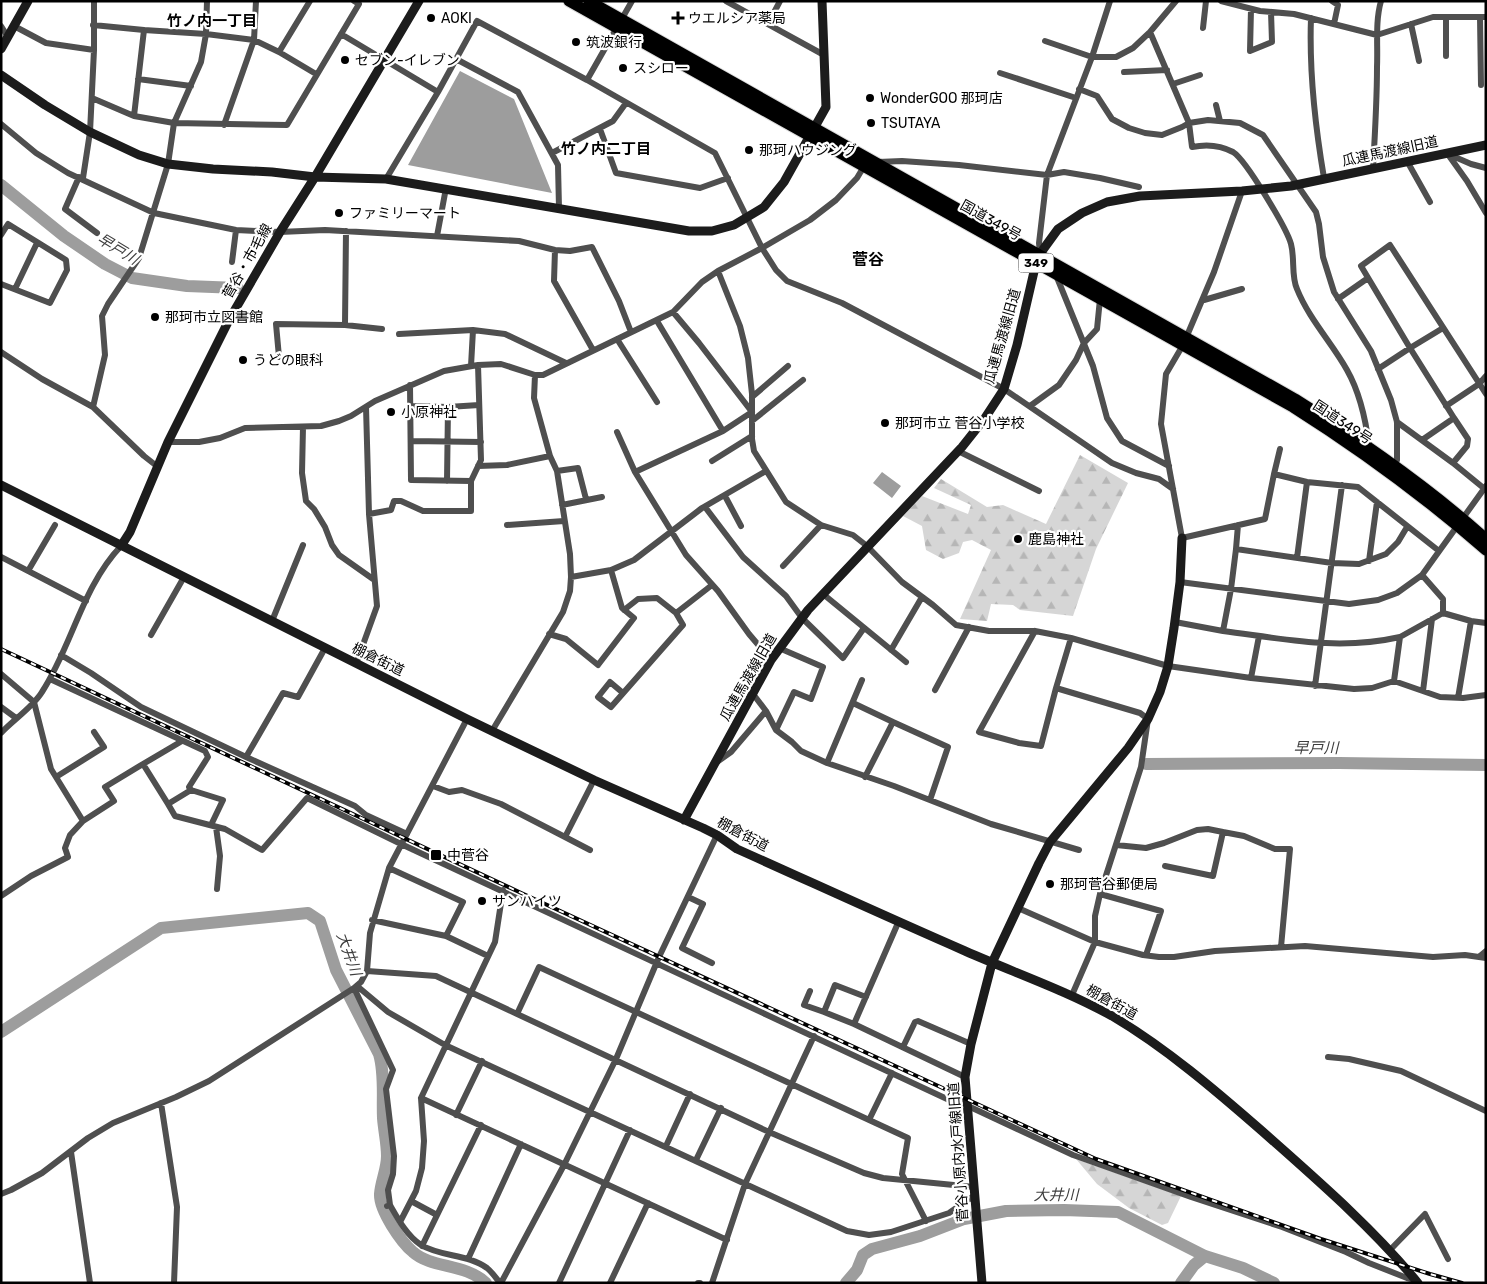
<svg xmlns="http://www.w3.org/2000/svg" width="1487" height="1284" font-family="Rubik,'Noto Sans JP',sans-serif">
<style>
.forest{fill:url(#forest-firs)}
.water{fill:#9d9d9d}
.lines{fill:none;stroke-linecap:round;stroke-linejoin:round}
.river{stroke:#9d9d9d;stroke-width:12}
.highway-casing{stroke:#dbdbdb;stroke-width:13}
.street{stroke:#4f4f4f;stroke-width:6}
.secondary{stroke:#1c1c1c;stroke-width:9}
.highway{stroke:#000;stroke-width:11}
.rail-casing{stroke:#000;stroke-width:4}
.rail{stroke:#fff;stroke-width:2;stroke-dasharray:5.5;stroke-linecap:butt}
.poi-dot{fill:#000;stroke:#fff;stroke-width:2}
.labels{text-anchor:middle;stroke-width:4.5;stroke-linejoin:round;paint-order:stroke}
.shield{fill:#fff;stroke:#4c4c4c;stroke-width:1}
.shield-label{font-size:12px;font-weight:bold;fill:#000}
.poi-label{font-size:14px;fill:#000;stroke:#fff;text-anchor:start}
.street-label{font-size:14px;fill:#000;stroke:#fff}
.neighbourhood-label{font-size:15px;font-weight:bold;fill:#000;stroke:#fff}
.water-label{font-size:15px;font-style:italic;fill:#3e3e3e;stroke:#fff}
.quarter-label{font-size:16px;font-weight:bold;fill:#000;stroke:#fff}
</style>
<defs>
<pattern id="forest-firs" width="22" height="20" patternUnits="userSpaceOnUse" patternTransform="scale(1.25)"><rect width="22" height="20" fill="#d6d6d6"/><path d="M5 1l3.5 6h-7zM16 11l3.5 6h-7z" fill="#b6b6b6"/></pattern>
</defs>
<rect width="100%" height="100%" fill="#fff"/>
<path class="forest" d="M1080,455L1128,483L1096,549L1073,616L1020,610L1013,605L991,604L987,621L960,619L991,550L972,540L963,542L959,553L943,559L926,550L922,526L903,516L922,496L968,514L971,505L934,488L941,479L987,507L1003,505L1046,524Z
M1076,1159L1181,1196L1168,1223L1162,1225L1129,1208L1097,1184Z"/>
<path class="water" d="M460,71L514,99L552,193L408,165Z
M882,472L901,486L892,498L873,483Z"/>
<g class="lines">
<path class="river" d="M1,185L64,236L105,264L132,278L187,286L238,288
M1146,764L1339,763L1486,765
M1,1032L161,928L308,913L320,921L336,970L379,1054C385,1074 382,1097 383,1118C384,1131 387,1144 387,1156C387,1169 381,1181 380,1194C379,1210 401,1242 413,1252C432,1269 465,1263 486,1283
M846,1283L857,1270L863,1255L872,1249L920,1236L964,1219L1006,1211L1064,1210L1118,1212L1205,1256L1243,1268L1274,1283
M1181,1283L1194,1265L1205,1256"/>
<defs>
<path id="highway" d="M569,1L1293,407C1361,450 1425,497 1486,550
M589,1L1295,399C1362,441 1427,486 1486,539"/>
</defs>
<use href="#highway" class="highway-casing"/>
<path class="street" d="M726,1L824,55
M1221,1L1260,11L1294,14L1377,35L1433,17H1486
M1332,1L1338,5L1334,24
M1251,9L1250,51L1272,42L1271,12
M1446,17V56
M1480,17L1481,85
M1311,18C1309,72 1315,125 1324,178
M768,24L780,1
M1411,24L1419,61
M93,25L144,30
M1,26L8,37
M14,26L46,43L94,50
M1203,28L1206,1
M1150,32L1189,123L1208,120L1240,123L1263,135L1316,212L1319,224L1323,257L1334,292L1371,351L1391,400L1397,422V460L1395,465
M341,34L438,92
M1045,41L1092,57H1116L1133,48L1150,32L1176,1
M279,52L310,1
M456,59L518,92L558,165L559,208
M1124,72L1167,70
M1000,73L1076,98
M138,79L191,86
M587,80L632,1
M1173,84L1200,75
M1079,89L1097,96L1112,119L1129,128L1145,133L1162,135L1182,127L1189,123L1192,147C1206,144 1220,145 1233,152C1246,160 1287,229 1291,244C1295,259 1291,276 1297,289C1309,319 1332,343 1347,370C1360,393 1366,421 1369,446
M92,98L134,116L174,123L287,125L359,4L354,1
M1216,105L1220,121
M134,116L144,30L206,34L254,40L279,52L316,74
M1,124L36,153L68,173L154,213L236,230L280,232L325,230L519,241L555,250L570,251L592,247L619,301L631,332
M224,125L254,40L256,1
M600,129L616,173L700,188L728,178
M552,153L613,121L626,103
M1447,153L1467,181L1486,213
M1448,154L1471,164L1486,168
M1407,161L1430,202
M878,162L902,161L959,165L1047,175L1064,172L1100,178L1139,187
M1373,168C1375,134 1377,100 1377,67C1378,45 1375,22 1381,1
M79,177L65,209L97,233
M83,178L90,132L94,50V1
M386,179L438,92L477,21L587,80L715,153L762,248L776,270L787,281L842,303L1004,389L1112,463L1136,473L1159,479L1173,489
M1,235L8,224L66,260L67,270L50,303L1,284
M437,236L446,188
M555,250L554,281L593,350
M1040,254L1039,243L1047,175L1092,57L1110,1
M232,262L236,230
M718,271L740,326L748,358L752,394V439L754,451L786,502L821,525L853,535L867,546L902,582L933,605L956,625L989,631H1035L1071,638L1168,666L1251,678L1354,689L1372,688L1394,681L1440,697L1463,698L1486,695
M1056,275L1093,366L1107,418L1122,441L1169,466
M15,289L37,243
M1338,299L1368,278
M1204,300L1242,289
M673,312L699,343L752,412L723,431
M657,321L723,431L635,472L686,555L718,591L749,634L771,660
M345,325L382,329
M1443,328L1410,348L1361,266L1390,245L1486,394
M399,334L473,330L505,334L566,363
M1186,338L1214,272L1242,191
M617,339L657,402
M1183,345L1166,374L1161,424L1182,538L1265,519L1274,474L1307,482L1358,487L1439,551
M1,352L42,379L93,407
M279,357L276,324L345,325L346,231
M471,366L473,330
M1378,369L1410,348L1454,418
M410,385L411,480L471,481L481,460L478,365
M752,397L788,366
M411,406L448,407L447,481
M1030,406L1059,385L1076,360L1084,343L1097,329L1100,299
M1446,406L1479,384L1486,376
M448,407L479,405
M752,421L803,380
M1397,422L1453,463L1486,490
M303,427L302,473L306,501L314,509L325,527L332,545L339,555L373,579
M617,432L635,472
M1422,440L1454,418L1468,439L1467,446L1453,463
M411,441L481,442
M168,442H199L220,438L245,428L321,426L339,421L351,416L375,401L444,371L478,365L501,364L535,375
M958,451L1039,491
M712,461L752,436
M478,466L507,465L550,456
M158,467L144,456L93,407L105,355L102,316L108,304L139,258L168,164L174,123L201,62L206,34L207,1
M557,471L578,468L586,499
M1274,474L1280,449
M725,496L741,526
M562,505L602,497
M705,507L743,557L786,596L802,618L843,658L864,628
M369,514L391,510L394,501H401L423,511H471V481
M507,525L564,521
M1236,549L1238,525
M1,557L86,601
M1297,558L1307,482
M1369,561L1377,502
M783,566L821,525
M611,570L634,560L702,508L766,471
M28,571L55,525
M1422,575L1443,599V613L1471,621L1486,623
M1180,582L1349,604L1378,600L1397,593L1422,575L1486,486
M823,594L906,662
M676,613L712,585
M272,621L303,545
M1175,622L1223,631
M1035,631L979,732L1019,743L1041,746L1056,688
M549,634L566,639L598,665L634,618L622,608L611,570L571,577
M151,635L184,577
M1400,637C1338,651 1285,639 1223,631L1231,589L1236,549L1332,563L1359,564L1386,554L1398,542L1407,527
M1071,638L1056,688L1140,713L1148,719L1141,767L1100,894L1095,916V942L1072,995
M891,650L922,597
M61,655L91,673L141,707L246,757L355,806L366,815L407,834
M356,664L377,606L369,514L366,407
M1,674L34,702L51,769L83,821L70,835L65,848L68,857L31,876L1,896
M1251,678L1259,636
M50,679L205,751L208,757L189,787L191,790L168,804L143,764L182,741
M1394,681L1400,637L1443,613
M1315,686L1342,485
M935,690L969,627
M1423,691L1432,619
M623,693L610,682L598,697L611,707L683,625L676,613L657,598L638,599L624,610
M753,694L766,711L776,730L792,742L801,751L827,763L862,680
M1458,698L1471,621
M853,703L893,722
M1,707L16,718
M776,730L794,692L811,699L823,667L779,648
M492,731L563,612L570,591L571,577L570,554L557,471L550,456L534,398L535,375H543L673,312L702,282L718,271L762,248L810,220L836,200L857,178L863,168
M1,733C13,720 33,707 42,692C72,646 82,587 121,546
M246,757L283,693L298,697L325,648
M717,762L731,752L766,711
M827,763L894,786L991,824L1079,850
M56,777L104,747L94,732
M865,777L893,722L948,747L930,800
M433,786L449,792L462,790L501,804L565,837
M191,790L223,800L211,825
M168,804L175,816L225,829L262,850L307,798L401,844L962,1106H968L1073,1155L1191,1197L1282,1227L1346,1252L1369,1263L1407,1278L1415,1280
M83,821L114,801L105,787L143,764
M216,827L220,856L217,889
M1116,845L1146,848L1164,843L1197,830L1208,829L1223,832
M590,850L565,837L594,780
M1165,866L1213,876L1223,832L1244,836L1275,849H1290L1281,947
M389,868L463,902L446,936
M1100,894L1161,911L1146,955
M688,897L703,904L682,948L712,963
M1018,908L1095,942L1143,955L1159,957H1174L1215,951L1305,946L1433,957L1465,955L1486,958
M372,920L446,936L488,956
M1480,956L1486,951
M367,971L436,976L769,1132L864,1173L883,1178L974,1187
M357,986L388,1012L445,1045L847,1231L869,1235L891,1232L949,1213L975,1195
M354,988L393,1070L386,1089L394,1156L393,1174L388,1190L390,1205
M810,991L804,1005L824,1012
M866,997L835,985L824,1012L854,1024L965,1077
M517,1014L539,967L908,1138L902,1174L926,1221
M854,1024L898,923
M903,1047L915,1022L918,1021L971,1044
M1328,1057L1349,1059L1401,1071L1486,1111
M421,1098L727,1240
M161,1103L177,1207L174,1283
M456,1115L482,1061
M869,1120L892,1073
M666,1146L690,1094
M71,1152L90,1283
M696,1160L721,1108
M1,1194L11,1190L42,1173L88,1138L113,1123L176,1097L209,1081L354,988L361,982L367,971L370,933L389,868L467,719
M411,1201L437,1215
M387,1206L390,1205C398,1219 407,1236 421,1245C441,1257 468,1254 487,1268C492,1272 496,1278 500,1283
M400,1222L416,1191L422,1168L424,1141L421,1098L495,942L503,890
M422,1246L481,1125
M1390,1250L1425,1214L1448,1259
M468,1259L521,1144
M501,1283L564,1165L616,1059L659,957L717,835
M559,1283L630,1130
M610,1283L648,1203
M698,1283H700
M712,1283L745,1184L814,1036"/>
<path class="secondary" d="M1,49L28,1
M1,75L45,105L90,132L139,155L168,164L213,169L272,172L315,177L386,179L689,231H712L734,225L764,207L784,182L826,107L822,1
M1,485L467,719L594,780L703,828L717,835L737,849C813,883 889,918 965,951C1015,973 1065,990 1112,1016C1166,1048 1215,1090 1262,1131C1316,1179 1372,1227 1418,1283
M121,546L130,532L168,442L229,320L280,232L315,177L419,1
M684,820L771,660L808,610L962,447L985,418L1004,389L1017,345L1036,263L1042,251L1058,229L1082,213L1107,202L1140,196L1242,191L1291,186L1486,145
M982,1283L965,1077L971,1044L992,963L1039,863L1050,842L1128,748L1148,719L1160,692L1168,666L1174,628L1180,582L1182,538"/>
<use href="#highway" class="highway"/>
<defs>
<path id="rail" d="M1,649L517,891L1096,1159L1321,1239L1430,1274L1462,1283"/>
</defs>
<use href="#rail" class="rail-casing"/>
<use href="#rail" class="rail"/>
</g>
<g class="poi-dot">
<circle cx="431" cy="18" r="5"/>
<path d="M675.5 10.5h5v5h5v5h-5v5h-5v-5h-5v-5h5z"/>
<circle cx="576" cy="42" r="5"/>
<circle cx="345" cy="60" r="5"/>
<circle cx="623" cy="68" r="5"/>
<circle cx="870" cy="98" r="5"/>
<circle cx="871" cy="123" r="5"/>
<circle cx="749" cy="150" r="5"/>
<circle cx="339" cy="213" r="5"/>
<circle cx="155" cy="317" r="5"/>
<circle cx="243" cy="360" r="5"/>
<circle cx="391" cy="412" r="5"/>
<circle cx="885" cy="423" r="5"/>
<circle cx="1018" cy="539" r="5"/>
<rect x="430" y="849" width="12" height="12" rx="2.5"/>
<circle cx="1050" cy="884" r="5"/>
<circle cx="482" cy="901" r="5"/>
</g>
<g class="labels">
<rect class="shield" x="1018.5" y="253.5" width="35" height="19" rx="4"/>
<g class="shield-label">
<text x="1036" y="267">349</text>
</g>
<g class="poi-label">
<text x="441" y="23">AOKI</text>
<text x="688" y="23">ウエルシア薬局</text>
<text x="586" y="47">筑波銀行</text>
<text x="355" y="65">セブン-イレブン</text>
<text x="633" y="73">スシロー</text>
<text x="880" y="103">WonderGOO 那珂店</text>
<text x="881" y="128">TSUTAYA</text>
<text x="759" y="155">那珂ハウジング</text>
<text x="349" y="218">ファミリーマート</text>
<text x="165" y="322">那珂市立図書館</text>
<text x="253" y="365">うどの眼科</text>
<text x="401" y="417">小原神社</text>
<text x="895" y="428">那珂市立 菅谷小学校</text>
<text x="1028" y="544">鹿島神社</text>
<text x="447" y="860">中菅谷</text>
<text x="1060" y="889">那珂菅谷郵便局</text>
<text x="492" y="906">サンハイツ</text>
</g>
<g class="street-label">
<text transform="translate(1390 151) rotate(-12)" y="5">瓜連馬渡線旧道</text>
<text transform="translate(991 220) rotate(29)" y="5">国道349号</text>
<text transform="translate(247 261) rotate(-60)" y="5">菅谷・市毛線</text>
<text transform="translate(1002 336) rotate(-74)" y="5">瓜連馬渡線旧道</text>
<text transform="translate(1343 422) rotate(33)" y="5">国道349号</text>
<text transform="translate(378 659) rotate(26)" y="5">棚倉街道</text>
<text transform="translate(748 677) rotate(-60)" y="5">瓜連馬渡線旧道</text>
<text transform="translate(743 834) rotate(28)" y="5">棚倉街道</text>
<text transform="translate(1112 1002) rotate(29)" y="5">棚倉街道</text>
<text transform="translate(958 1152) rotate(-94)" y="5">菅谷小原内水戸線旧道</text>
</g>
<g class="neighbourhood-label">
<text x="212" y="26">竹ノ内一丁目</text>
<text x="606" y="154">竹ノ内二丁目</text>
</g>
<g class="water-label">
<text transform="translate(118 249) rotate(31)" y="5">早戸川</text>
<text x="1316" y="753">早戸川</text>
<text transform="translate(349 954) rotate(70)" y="5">大井川</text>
<text x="1056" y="1200">大井川</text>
</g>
<g class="quarter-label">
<text x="868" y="265">菅谷</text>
</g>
</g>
<rect width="1487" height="1284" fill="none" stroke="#000000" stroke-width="5"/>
</svg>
